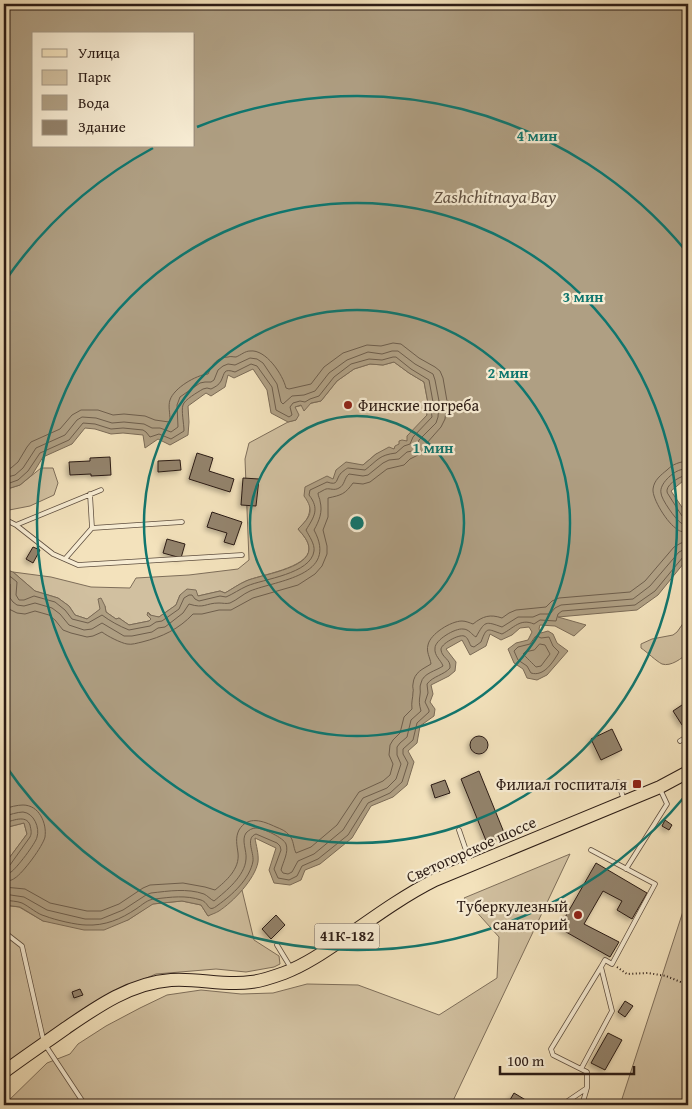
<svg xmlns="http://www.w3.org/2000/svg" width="692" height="1109" font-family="'Gentium Book Plus',serif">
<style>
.green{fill:#d1c0a0;stroke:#7e6e5a}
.water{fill:#af9f83;stroke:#7b6b57;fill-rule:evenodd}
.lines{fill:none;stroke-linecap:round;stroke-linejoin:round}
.shore{stroke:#6e5e4c;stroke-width:1}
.building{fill:#93836c;stroke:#2c1c15;filter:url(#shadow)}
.lane-casing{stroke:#5e4e3f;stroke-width:5.5}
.primary-casing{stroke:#2c1c15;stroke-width:14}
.path{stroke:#2c1c15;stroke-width:2;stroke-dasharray:1 2.5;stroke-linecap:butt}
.lane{stroke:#f7ecd3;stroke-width:4}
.primary{stroke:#f3e2bc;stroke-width:12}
.ring{fill:none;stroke:#0f766e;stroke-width:2.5}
.poi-dot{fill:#8f2418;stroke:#f7ecd3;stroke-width:2}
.labels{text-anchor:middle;stroke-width:4.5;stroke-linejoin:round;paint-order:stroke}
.shield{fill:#f7ecd3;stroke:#695a4e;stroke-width:1}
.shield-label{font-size:15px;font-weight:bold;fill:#2c1c15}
.poi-label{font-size:16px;fill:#2c1c15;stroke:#f7ecd3;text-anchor:end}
.street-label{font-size:16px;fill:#2c1c15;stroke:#f7ecd3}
.water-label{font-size:18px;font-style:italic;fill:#605041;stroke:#f7ecd3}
.centre{fill:#0f766e;stroke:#f7ecd3;stroke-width:2.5}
.ring-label{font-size:15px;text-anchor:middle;font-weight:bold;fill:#0f766e;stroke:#f7ecd3;stroke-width:4.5;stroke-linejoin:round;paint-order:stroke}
</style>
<defs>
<filter id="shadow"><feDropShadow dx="-2.5" dy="2.5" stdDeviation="2.5" flood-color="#0004"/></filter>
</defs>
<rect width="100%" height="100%" fill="#f3e2bc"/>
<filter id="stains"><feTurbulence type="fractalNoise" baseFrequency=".004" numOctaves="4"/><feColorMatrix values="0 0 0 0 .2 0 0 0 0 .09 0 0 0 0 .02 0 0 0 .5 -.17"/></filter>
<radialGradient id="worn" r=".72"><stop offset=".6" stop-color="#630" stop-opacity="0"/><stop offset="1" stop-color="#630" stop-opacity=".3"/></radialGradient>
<path class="green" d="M394,362L409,373L424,382L428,403L426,409L427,415L407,441L399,444L394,449L376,454L363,465L333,479L310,504C310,517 307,520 298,529C303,535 309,541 309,549C309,568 259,575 246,581C239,584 232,589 225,593L220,591L198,596L180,595L176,605L159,617L152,616L149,613L151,619L149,621L129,625L119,618L116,619L106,612L105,606L87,619L75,615L69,606L58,598L35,591L13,572L51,577L91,587L130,588L136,578L189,575L238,569L249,560L245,459L249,443L288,422L296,420L295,407L321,401L337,381L354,369L370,364L383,365Z
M41,468H53L58,483L54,495L30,506L4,511V490L20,485Z
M688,612V653C682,658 671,667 662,664C656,661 647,652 641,648V644L652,639L673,635L677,632L682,625Z
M24,823L27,834L4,865V828Z
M570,854L451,1105H273L255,1103L251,1105H4L47,1063L70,1054L78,1044L106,1026L140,1008L167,995L201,990L241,994L273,993L307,984L358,985L439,1015L497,978L499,937L464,898Z
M242,890L254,940L279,956L280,964L274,967L246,972L216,969L156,974L139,981L4,1068V905L19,907L43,921L128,920L152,904L182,901L201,905L208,916L229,903Z
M688,896V1105H620Z"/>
<path class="water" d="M4,4H688V480L683,481L671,491L688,516V558L658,595L637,610L558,617L586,625L574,636L555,626L540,625L539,629L541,633L548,631L553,634L557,643L568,651L547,675L537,680L527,678L523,669L514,663L508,649L516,643L528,640L532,632L529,627L520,628L512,635L501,640L490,634L486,646L470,655L462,640L446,649L456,662L455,671L449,676L431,685L433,694L430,702L435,709L434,716L420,726L417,743L408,751L414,762L407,785L393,797L371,806L352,838L320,864L305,870L301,880L290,885L274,883L269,870L276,848L255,838C256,845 259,854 258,862C255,879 233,902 219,911C216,913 212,914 208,916L201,905L182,901L153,904L128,920L104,930H84L43,921L20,907L4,905V865L27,834L24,823L4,828V567L5,569L13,572L35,591L58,598L69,606L75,615L87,619L100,609L98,599L101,598L105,606L106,612L116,619L119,618L129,625L149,621L151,619L147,615L148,612L150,615L159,617L176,605L180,595L187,589L196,590L198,596L220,591L225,593C232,589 239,584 246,581C259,575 309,569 309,549C309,541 303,535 298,529C310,517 315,511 304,496L305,487L327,476L333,479L336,470L346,462L363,465L376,454L389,447L394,449L395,446L399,444V441L402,440L407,441V436L427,415L426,409L428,403L424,382L409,373L394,362L383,365L370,364L354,369L337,381L321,401L311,403L304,411L301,405L295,407L299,415L296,420L288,422L271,413L267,390L253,369L234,378L228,375L225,387L211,396L206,393L188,406L189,422L188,435L170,445L158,439L145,448L143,435L123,433L111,434L95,429L85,428L72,444L43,457L32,475L20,485L4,490ZM34,34H194V146H34Z"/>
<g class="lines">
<path class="shore" d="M688,461C679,462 673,464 667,470C661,475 654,480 653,489C652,499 668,524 677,529C680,532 684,532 688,532
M688,469C685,469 683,469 680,470C673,472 659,484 661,493C661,499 676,520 681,523C684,525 685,524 688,525
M4,471L11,468L18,462L27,447L31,442L60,429L72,415L81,410H98L113,415L124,414L145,416L155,420L169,422L170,420C170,413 168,406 170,400C174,388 196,375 208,374C212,365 217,357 228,357C231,356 233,357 236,357C241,355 245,351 250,351C266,349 283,375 286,388L289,389L311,384L324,367L343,353L367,345L381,346L393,343L401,344L419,358L435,367L440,371L443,378L447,401L445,419L441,427L426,444L420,454L410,459L404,465L387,469L370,482L363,484L353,483C345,494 342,495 328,498V517L323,530L327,546V554L322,566L315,574L298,585L253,598L231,610H219L202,614H193C179,629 162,637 142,642C137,643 132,645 127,644C121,643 107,636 102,632L93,636L87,637L71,633L63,630L55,620L49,615L35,611L25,614L17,613L9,609L4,602
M688,475C682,475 668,483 667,490C667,491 667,493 668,494L682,516L685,518H688
M4,478L15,475L23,468L36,448L65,435L77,420L82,417L96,418L112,423L124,422L144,424L152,428H160L171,432L178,427L177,405L180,397L200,383L205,382H211L214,380L218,370L223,366L228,364L235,365L250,358L257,359L263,363L277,384L281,402L283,404L292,396L304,395L315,391L329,373L347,360L368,352L382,354L392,351H398L415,364L433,374L435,380L439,401L438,417L436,423L419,440L416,448L412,451L407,452L399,459L389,460L383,463L368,475L363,476L349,474C344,478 345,485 339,488C334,491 330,488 326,489C325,489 319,493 318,493C318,496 320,499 320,501C323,512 319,521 314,530C339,576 278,580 250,591C243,594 237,600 230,603C226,604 223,603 219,603C205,603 205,609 189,604L183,613L165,627L158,628L152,632L132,636H124L102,623L92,629L84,630L69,625L60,614L52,608L35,603L24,606L17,605L13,602L10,598V584L4,581
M4,485L18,480L28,471L40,453L69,440L83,423L95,424L111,429L123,428L143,430L146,432L150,437L159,434L171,439L184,431C184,424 181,410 183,405C184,400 198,392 203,389L207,388L211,389C215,387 219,385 221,381C225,373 223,368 235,372L251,364L257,366L272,387L276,410L289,417L292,415L290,407L293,403L300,401L305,402L310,399L319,396L334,377L351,364L369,359L382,360L393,357H396L411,369L429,380L433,402L431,409L432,417L413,437L410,444L404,446L396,453C379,455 378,460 365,470L348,468C347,468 341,473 341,473C335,480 339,486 327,482L310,490L309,495C320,509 314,517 306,530C309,536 315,544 314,551C311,574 263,579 247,586C240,589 233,594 226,597L220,596L199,601L195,599L192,595H189L184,598L179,609L162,621L156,622L150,626L129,630C119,626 110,621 102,615L88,623L72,619L65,610L55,602L34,596L24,600H19L16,595L17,582L11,577L4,574
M537,636L541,638L549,637L553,646L559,652C553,662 544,677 531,673L527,666L518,660L514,651L518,647L530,644L535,637Z
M540,644L545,645L550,654L541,666L536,667C535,666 524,655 523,654L525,652L534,650Z
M4,809C10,807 17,805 23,805C39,805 47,823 45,837C43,846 23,873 15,878C11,881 8,881 4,881
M4,816C10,815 17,812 23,812C34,813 40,828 37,837C36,843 16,869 11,872C8,874 7,873 4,874
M4,823C12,821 26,814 30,825C31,830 32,833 30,837L10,865L7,867H4
M4,887L25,889L50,903L87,911H101L119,904L143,888L150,885L183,883L205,887L215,890C226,881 240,869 238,853C237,845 235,838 239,830C248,815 263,821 276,827C281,829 286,831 289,835C294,840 293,847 296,853L311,847L337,825L359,792L383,781L390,775L393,764L389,755L390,745L393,740L400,733L404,717L412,709C411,702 413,698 413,692C414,690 412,687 413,684C414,672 423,669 431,664C430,657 426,652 428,645C430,634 451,621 462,621C466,621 470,623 473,624C483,616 490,614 502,618L509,613L516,610L546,607L552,601L559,598L630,592L645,581L674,547L681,543L688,542
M4,894L24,897L47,910L85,919H101L123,910L146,895L151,893C169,891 187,888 204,894C208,896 210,899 214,901C226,891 245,876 246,859C247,851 241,840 246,833C249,830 252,828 256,828C263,828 284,838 286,844C289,852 283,862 281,870L283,873L288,874L292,872L298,861L314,854L343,830L363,798L387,788L396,779L401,764L397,755V747L400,743L407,737L411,720L421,711C419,704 419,701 420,695C421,691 419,687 421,683C423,673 436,671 443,666C441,660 434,656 435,648C435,640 455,628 463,629C469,629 472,635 476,637C485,621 485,621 502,627L518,617H533L540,614H550L555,608L561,605L633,599L650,586L679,552L683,550L688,549
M4,900C10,901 17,901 22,903C30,907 37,914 45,916C55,920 77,925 86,925C105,926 121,919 136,909C142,905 148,899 155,899C171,897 186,895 201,900C210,903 207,914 218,905C232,895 250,879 253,861C254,852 245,838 256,834L277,843L280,846L281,850L274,869L278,878L289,880L297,876L302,866L318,859L348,835L368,803L390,793L402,782L408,763L403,754V749L413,740L417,723L429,712V710L425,702L428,693L427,684C433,676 444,675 450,668C451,659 442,658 441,650C440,644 459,634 464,636C468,637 469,643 471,646L474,647L481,642C487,626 487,629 502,634C514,628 520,618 534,624L540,620L556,621L558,614L562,611L635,605L655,591L683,557L688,556"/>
</g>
<path class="building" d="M197,453L213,458L209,471L234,479L230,492L189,479Z
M110,457L111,475L91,476V474L70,475L69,462L90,461V458Z
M180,460L181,470L158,472V461Z
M243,478L259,479L256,506L241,505Z
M212,512L242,522L234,545L224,542L227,533L207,527Z
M167,539L185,544L181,558L163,553Z
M33,547L40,550L33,563L26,559Z
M688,701V721L682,725L673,711Z
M612,729L622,750L601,760L591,739Z
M470 745a9 9 0 1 1 18 0a9 9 0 1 1-18 0Z
M479,771L505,835L487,843L461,779Z
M445,780L450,793L435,798L431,785Z
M665,820L672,825L669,830L662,826Z
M596,863L647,893L632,919L617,910L622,901L603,891L584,924L619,942L610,957L559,928Z
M276,915L285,925L271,939L262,929Z
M80,989L83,995L74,998L72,992Z
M625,1001L633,1006L625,1017L618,1012Z
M608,1033L622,1040L605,1070L591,1063Z
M514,1093L529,1102L528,1105H507Z"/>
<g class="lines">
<defs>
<path id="lane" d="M4,519L16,525L53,554L78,565L242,555
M16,525L101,490
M92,528L182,522
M65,559L92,528L90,494
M680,741L688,736
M618,782L624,800
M459,830L470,862
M591,850L655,884L612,964L605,960L601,967
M626,869L667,804L660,789
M4,932L22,946L44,1043L85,1105
M277,945L291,968
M562,1105L587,1088V1072L553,1055L551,1049L601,967L612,1011L581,1069
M582,1105L587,1088"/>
<path id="primary" d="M4,1072C24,1057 45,1043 66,1028C98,1006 131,983 171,980C198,978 225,986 251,982C262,981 273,977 284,973C305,965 324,952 343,939C373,918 403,896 435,880L660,787L688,772"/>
</defs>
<use href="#lane" class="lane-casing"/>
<use href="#primary" class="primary-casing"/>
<path class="path" d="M617,967L627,974L648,973L666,976L688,985"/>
<use href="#lane" class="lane"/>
<use href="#primary" class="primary"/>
</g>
<g class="ring">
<circle cx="357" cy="523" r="107"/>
<circle cx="357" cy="523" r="213"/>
<circle cx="357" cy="523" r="320"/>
<path d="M686 795A427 427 0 0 1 5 765M5 281A427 427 0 0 1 153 148M197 127A427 427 0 0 1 686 251"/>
</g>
<g class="poi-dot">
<circle cx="348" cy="405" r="5"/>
<rect x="632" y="779" width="10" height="10" rx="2.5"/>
<circle cx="578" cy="915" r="5"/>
</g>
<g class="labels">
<rect class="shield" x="314.5" y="923.5" width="65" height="25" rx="4"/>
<g class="shield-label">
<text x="347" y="941">41К-182</text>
</g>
<g class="poi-label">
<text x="358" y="411" text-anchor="start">Финские погреба</text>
<text x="627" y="790">Филиал госпиталя</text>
<text x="568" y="912">Туберкулезный<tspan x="568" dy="18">санаторий</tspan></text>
</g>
<g class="street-label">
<text transform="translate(471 849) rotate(-24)" y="6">Светогорское шоссе</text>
</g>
<g class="water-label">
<text x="495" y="203">Zashchitnaya Bay</text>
</g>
</g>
<circle cx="357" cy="523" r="8" class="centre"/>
<g class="ring-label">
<text x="537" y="141">4 мин</text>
<text x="583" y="302">3 мин</text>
<text x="508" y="378">2 мин</text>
<text x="433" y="453">1 мин</text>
</g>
<rect width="692" height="1109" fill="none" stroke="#f3e2bc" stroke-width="20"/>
<rect x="5" y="5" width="682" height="1099" fill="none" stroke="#2c1c15" stroke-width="2.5"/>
<rect x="10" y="10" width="672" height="1089" fill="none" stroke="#2c1c15"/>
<rect x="32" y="32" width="162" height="115" fill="#f7ecd3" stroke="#a69987"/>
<rect x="42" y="49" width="25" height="8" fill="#f3e2bc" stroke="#a69987"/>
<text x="78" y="58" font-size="15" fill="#2c1c15">Улица</text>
<rect x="42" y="70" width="25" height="15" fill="#d1c0a0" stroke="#a69987"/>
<text x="78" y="82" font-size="15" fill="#2c1c15">Парк</text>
<rect x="42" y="95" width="25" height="15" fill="#af9f83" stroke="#a69987"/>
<text x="78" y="108" font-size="15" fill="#2c1c15">Вода</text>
<rect x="42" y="120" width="25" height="15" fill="#93836c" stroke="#a69987"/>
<text x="78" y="132" font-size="15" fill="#2c1c15">Здание</text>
<path d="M500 1066v8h134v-8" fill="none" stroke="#2c1c15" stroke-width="2.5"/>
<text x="507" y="1066" font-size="15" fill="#2c1c15" stroke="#f7ecd3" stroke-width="4" paint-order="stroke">100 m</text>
<rect width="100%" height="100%" filter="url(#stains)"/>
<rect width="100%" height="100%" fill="url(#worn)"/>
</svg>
